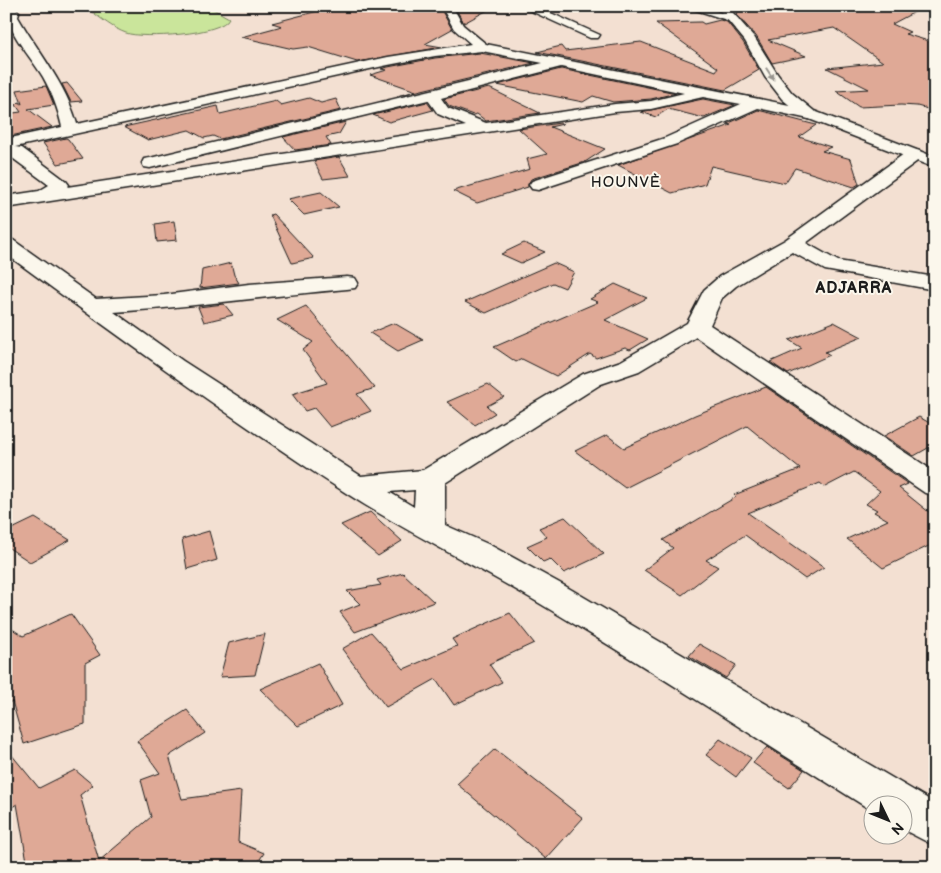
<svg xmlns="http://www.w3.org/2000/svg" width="941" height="873" font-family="'Balsamiq Sans',sans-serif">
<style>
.green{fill:#cae59b;stroke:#73805c}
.building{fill:#dfa996;stroke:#1c1c1c}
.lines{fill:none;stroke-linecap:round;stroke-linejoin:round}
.minor-casing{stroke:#1c1c1c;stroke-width:3}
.major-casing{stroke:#1c1c1c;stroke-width:3}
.minor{fill:#fbf7ec;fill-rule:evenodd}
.major{fill:#fbf7ec;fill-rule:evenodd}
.oneway{fill:#97948e}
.labels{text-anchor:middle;stroke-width:4;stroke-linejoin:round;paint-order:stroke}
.far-quarter-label{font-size:15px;letter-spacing:1px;fill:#1c1c1c;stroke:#fbf7ec}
.far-district-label{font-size:16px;font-weight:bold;letter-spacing:1px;fill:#1c1c1c;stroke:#fbf7ec}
</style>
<rect width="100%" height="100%" fill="#f3e0d2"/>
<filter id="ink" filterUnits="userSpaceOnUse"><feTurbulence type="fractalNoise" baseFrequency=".02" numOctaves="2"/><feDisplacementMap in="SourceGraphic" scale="10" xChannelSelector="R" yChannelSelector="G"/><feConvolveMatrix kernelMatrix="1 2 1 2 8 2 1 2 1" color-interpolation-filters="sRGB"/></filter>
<g filter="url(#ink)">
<path class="green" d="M90,6H208L229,18C222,35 142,39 126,33C114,29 100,18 90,10Z"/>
<path class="building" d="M357,6H439L452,29L425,44L442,47L357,62L308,47L293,49L241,37L282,26L272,23L318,11Z
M454,6H495L464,23Z
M739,6H926L892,24L910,32L905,34L935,43V111L917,106L901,105L859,107L836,91L869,89L827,68L883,62L834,28L768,40L806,56L772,63L756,36L737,15Z
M720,20L727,22L743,42L759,70L725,90L537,52L561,46L565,51L641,42L716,71L718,68L656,23L701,22L704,24Z
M480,53L534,63L397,96L416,91L370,75L387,70L381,69L388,67L435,58Z
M561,69L676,93L651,99L613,102L593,96L583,102L497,85Z
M67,83L82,101L71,102L62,84Z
M46,86L54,105L28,109L52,127L6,137V125L11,122L6,118V114L21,112L16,105L19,102L22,104L17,90Z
M489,88L540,113L486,121L477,114L473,115L449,106L444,99Z
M309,98L321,103L336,99L341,110L220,139L213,136L204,138L189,130L148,140L124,127L218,106L220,114L276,101L281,105Z
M703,99L735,105L704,118L668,109L656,117L641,112Z
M427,102L433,110L389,122L373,115Z
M758,110L816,125L799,137L831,147L822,151L851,159L859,184L854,187L795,168L785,183L711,166L705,184L672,193L618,165L731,125L727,124Z
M346,122L339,134L326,137L331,145L295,150L283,137Z
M560,123L563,124L550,127L605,149L585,162L531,179L528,184V187L477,203L453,191L530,169L527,159L547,154L519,129Z
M66,138L68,139L83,159L58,164L43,143Z
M339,157L350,176L323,179L314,161Z
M321,192L339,207L304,215L288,199Z
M273,214L314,258L292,263L270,215Z
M174,221L177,240L157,242L155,224Z
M524,243L545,252L521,263L501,254Z
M231,263L234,275L239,283L200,288L202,270Z
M554,263L574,272L565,288L553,283L486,313L465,302Z
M615,284L647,298L605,320L648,339L630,350L625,348L596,358L590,354L556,376L522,359L516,362L494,347L598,302L590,299Z
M224,304L233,315L204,322L198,307Z
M306,306L375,388L357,394L371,411L330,427L314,408L305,411L292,394L327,383L303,350L313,342L277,320Z
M834,322L862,337L825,352L830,355L788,374L770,362L802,348L789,340Z
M394,323L423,340L398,351L370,333Z
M488,384L504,397L487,406L495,413L475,425L447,402Z
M766,387L908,484L899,488L935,517V543L883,568L847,539L888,520L874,512L877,510L866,504L880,491L854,472L825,487L820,483L748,513L824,567L805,579L745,535L706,560L718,567L682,595L644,570L673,548L663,540L736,497L734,495L800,469L747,426L625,488L575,451L607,435L624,448L695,415Z
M919,417L935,426V444L914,456L884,436Z
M370,512L402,541L378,556L341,525Z
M565,517L604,554L564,573L550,559L543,562L527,546L547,537L539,528Z
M35,518L70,540L30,562L6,546V532Z
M209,531L217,560L187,569L182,539Z
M403,573L434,602L355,632L340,612L360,604L347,591L381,585L377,580Z
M510,613L534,643L489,664L502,682L454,705L436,679L386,707L342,649L371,632L404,669L457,646L452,639Z
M71,614L100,655L85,663V724L24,744L12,701L6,705V625L23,636Z
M265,634L255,675L220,677L229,643Z
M699,644L736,665L726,678L689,656Z
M318,663L342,705L298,726L260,689Z
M187,710L205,733L169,756L182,799L241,791L238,842L264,853L255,867H28L17,804L6,811V748L39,788L75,770L93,785L80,795L99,861L151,817L141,780L160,773L137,741Z
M720,739L751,758L736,777L706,755Z
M767,747L804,770L789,788L753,763Z
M495,749L583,818L546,859L457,784Z"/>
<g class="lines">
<defs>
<path id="minor" d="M6,6H13L19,12L18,17C38,52 66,84 77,124L388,57L471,44L454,29L441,6H452L463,25L486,44L809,109L817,114L809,119L758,108L677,144L538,190L532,189L529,185L532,181L665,138L741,104L703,97L651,109L615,112L6,208V196L39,191L49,185L11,157L6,156V139L62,127C58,109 52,93 43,77C30,55 6,32 6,6ZM482,51L543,63L150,158L144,159L142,163L144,167L150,168L428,100L438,114L466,126L67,187L69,185L66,181L22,148L15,147L388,65L435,56ZM561,67L684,93L651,101L615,104L486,123L448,108L441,98Z
M520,6H535L600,35L598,38H590Z
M684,6H702L739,19L733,22Z
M914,150L920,151L922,155L920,159L806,243L838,261L935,277V290L825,270L792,252L736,286L722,298L710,325L935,472V495L925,493L696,337L639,371L601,384L445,483V525L490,545L565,586L935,803V846L904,830V806H874V812C762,742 652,670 539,603C475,565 408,533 346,493C229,417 118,336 6,254V238L13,240L96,299L164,295L249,284L347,277L355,278L358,283L355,288L347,289C269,296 192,307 114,312L183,361L361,476L423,470L583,374L621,361L687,323L704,290L720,276L785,240L908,151ZM415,490L414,507L389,492Z"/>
<path id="major" d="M716,6H727L754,37L778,75L792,93L814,111L935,157V168L804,117L782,99L765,77L745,41Z"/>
</defs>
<use href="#minor" class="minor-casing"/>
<use href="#major" class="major-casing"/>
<use href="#minor" class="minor"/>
<use href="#major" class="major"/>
</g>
<defs><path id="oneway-solid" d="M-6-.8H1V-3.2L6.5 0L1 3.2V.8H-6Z" transform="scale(1.25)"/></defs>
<use class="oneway" href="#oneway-solid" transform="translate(770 74) rotate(57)"/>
</g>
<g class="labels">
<g class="far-quarter-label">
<text x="626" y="187">HOUNVÈ</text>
</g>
<g class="far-district-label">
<text x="854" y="293">ADJARRA</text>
</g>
</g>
<rect width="941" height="873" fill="none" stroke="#fbf7ec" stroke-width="25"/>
<rect x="12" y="12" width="916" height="848" fill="none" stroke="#1c1c1c" stroke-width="2" filter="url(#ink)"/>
<g transform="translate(888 820) rotate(133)"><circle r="24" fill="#fbf7ec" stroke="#a29f99"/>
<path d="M0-4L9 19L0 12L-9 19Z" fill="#1c1c1c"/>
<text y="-8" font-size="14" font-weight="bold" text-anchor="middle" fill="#1c1c1c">N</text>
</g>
</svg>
